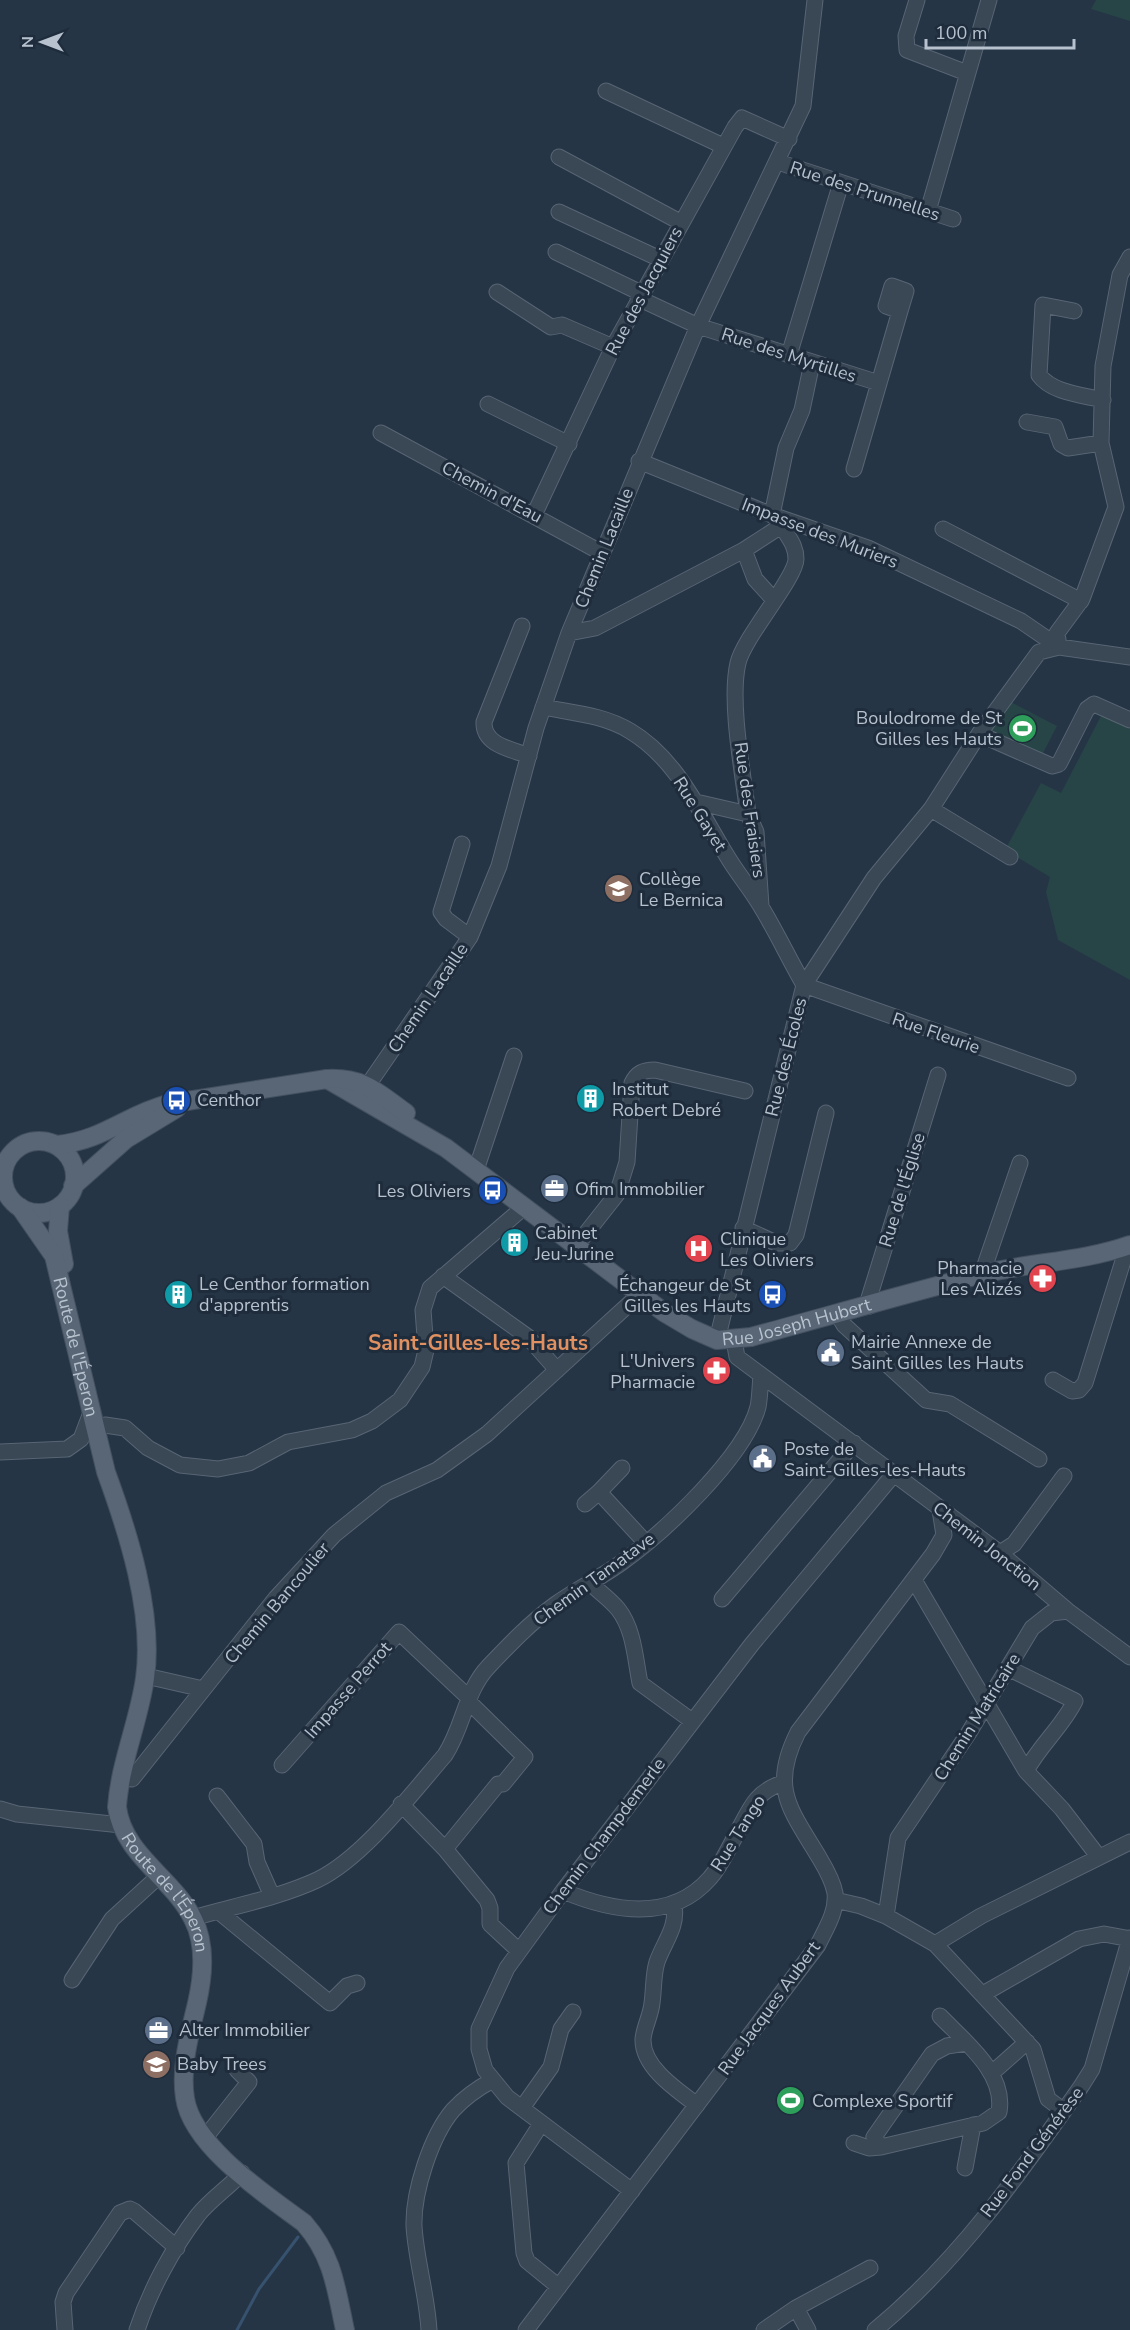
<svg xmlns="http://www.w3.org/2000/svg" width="1130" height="2330" font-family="'Nunito Sans',sans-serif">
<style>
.green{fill:#274547}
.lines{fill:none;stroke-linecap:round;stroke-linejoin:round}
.stream{stroke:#37526e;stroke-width:3}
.minor-casing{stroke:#586573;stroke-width:17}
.major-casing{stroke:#43505f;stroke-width:20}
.minor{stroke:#3a4755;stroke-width:15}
.major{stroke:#586675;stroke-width:18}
.labels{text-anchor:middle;stroke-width:6;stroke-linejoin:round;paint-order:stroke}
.street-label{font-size:18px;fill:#b8c2cf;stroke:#1e2c3b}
.poi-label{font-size:18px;fill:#b8c2cf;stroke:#1e2c3b;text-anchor:start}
.quarter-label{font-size:21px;font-weight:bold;fill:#e09061;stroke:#1e2c3b}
</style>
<rect width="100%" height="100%" fill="#253546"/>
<path class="green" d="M1096,0H1130V21L1091,9Z
M1007,700L1057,726L1041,757L989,730Z
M1102,714L1130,729V980L1058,940L1046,892L1050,877L1005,850L1041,783L1061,793Z"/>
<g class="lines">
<path class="stream" d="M237,2330L259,2289L298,2237"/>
<defs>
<path id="minor" d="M917,0L906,36L907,50L967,73
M606,91L723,146
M559,157L680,222
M778,162L953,219
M928,211L989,0
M559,212L660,259
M556,252L641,293
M497,292L551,327L562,325L613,347
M638,298L698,326L879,383
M1074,311L1043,305L1039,375C1052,393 1083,395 1103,400
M789,355L841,183
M488,404L569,444
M1027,422L1055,427L1061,444L1068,448L1101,443
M381,433L602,553
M639,461L772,515L868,548L1021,621L1059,647
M854,469L900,311L906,291L892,286L886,306L900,311
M534,515L613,347L735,127L742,118L789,139
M772,515L786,448L802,410L812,363
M943,529L1081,601
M744,550L755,579L774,600
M522,626L484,722C483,745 511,749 529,756
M569,633L595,628L744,550L781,526
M1059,647L1057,633L1082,599L1116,507L1101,443L1103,366L1120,275L1130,257
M543,707C573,713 604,715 630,731C676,758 700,812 727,856C737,873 750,888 760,905C776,931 789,959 804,985
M979,734L1052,766L1059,764L1087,709L1094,704L1130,720
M696,802L748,814
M931,809L1010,857
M462,844L441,912L446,919L470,937
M761,906L756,832L748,814C743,774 729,701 738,663C744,637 796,578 796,559C796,540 782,534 780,518
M804,985L1068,1078
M368,1085L470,937L499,866L536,728L569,633L698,326L803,106L815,0
M476,1170L514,1056
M743,1228L776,1243H790L796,1235L826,1113
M576,1246L617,1194L627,1162L632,1083C637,1073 643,1070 655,1070L745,1091
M982,1274L1020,1163
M443,1276L528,1337L557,1370
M870,1306L869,1298L938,1075
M838,1315L844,1325L926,1400L950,1404L1039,1459
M717,1340L804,985L874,878L931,809L979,734L1039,652L1059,647L1130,657
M734,1340L737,1357L1000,1553L1068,1611L1130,1657
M1053,1380L1072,1391L1079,1390L1085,1383L1128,1245
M105,1425L125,1428L148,1448L180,1465L218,1469L249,1463L288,1442L352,1430L372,1421L400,1400L422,1367L426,1350L423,1310L430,1288L524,1207
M0,1452L67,1449L81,1439L92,1410
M622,1468L599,1492L646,1543
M585,1504L599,1492
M1000,1553L1014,1544L1064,1476
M914,1580L1026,1771L1062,1809L1098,1856
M589,1582C598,1591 610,1599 618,1609C634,1629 635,1658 640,1683L692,1721
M722,1599L854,1443
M1008,1668L1075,1701C1062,1727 1040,1745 1026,1771
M146,1676L203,1689
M282,1765L399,1632L469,1698
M132,1779L276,1598L334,1535L386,1493L437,1470L487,1434L640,1294
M217,1796L254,1844L257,1862L272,1896
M401,1804L445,1849L487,1900L490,1908V1924L518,1950
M0,1809L17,1814L121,1825
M445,1849L498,1784H503L525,1757L468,1701
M563,1891C611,1911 671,1923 710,1878C721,1866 728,1849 736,1835C750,1809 754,1793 782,1783
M835,1900L861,1906L886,1916L935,1944L1033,2049L1048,2099L1064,2111
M674,1905C678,1927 664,1942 657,1962C653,1975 654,1989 652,2003C651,2015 644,2027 643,2039C642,2067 677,2090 697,2105
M218,1911L330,2003L347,1986L357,1983
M886,1916L898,1838L968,1734L1032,1628L1051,1613L1068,1611
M193,1918C234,1906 278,1898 317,1880C363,1858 412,1793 445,1755C464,1726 465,1691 489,1666C510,1644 531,1622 556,1604C577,1589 600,1578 621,1563C663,1533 745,1457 758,1407C760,1397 760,1385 761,1375
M935,1944L981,1916L1130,1842
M72,1980L112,1919L159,1876
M983,1994L1079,1939L1104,1934L1130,1939
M992,2073L1027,2042
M522,2108L551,2067L561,2029L573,2012
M541,2124L516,2163L524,2253L527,2261L559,2287
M204,2139L249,2082L237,2070
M854,2143L869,2148L881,2147L983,2123L999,2112C1006,2073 965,2042 940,2016
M881,2147L874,2137L932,2054L947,2046L966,2043
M965,2168L973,2125
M632,2191L507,2097L485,2070L479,2049V2029L507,1968L563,1891L752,1644L894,1474
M796,2308L808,2330
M65,2330L63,2302L66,2293L120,2213L130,2209L134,2211L177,2248
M137,2330C150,2290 173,2248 198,2215C211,2199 228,2188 242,2173
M429,2330C427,2295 416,2260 414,2226C413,2192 431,2136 453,2110C465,2097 478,2088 493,2080
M526,2330L818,1945C826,1928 837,1912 835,1893C833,1882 826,1869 820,1859C791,1810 769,1789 798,1732L933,1554L944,1535L940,1510
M764,2330L796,2308L870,2268
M875,2330C958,2262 1021,2172 1082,2085L1092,2069L1130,1938"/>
<g id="major">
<path id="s1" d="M327,1079L446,1148L665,1313L692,1329L717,1340L751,1337C828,1316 905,1294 982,1274C1031,1262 1082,1262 1130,1245"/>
<circle cx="39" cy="1177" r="36"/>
<path d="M57,1145C104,1140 126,1115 168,1104L327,1079C364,1077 378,1093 406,1113"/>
<path d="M73,1186L126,1139L177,1108"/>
<path d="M60,1206L58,1231L64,1264"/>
<path id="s2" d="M20,1207L54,1256L106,1472C128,1532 154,1613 145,1678C139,1721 120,1763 117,1807C123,1855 174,1879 193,1919C206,1944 203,1977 197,2003C190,2033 180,2067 185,2098C192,2146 265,2194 304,2223C333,2256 336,2288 345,2330"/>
</g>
</defs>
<use href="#minor" class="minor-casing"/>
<use href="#major" class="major-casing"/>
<use href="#minor" class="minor"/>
<use href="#major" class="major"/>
</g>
<defs>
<symbol id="stadium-disc" viewBox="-11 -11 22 22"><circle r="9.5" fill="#2e9e5b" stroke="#1e2c3b"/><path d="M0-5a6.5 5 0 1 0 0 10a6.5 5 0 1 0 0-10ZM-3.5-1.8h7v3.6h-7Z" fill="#fff"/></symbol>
<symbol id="school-disc" viewBox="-11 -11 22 22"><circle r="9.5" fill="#8d6e63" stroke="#1e2c3b"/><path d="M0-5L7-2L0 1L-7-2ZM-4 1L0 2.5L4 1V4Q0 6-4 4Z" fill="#fff"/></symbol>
<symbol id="building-disc" viewBox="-11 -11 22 22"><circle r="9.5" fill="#0f9aa8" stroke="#1e2c3b"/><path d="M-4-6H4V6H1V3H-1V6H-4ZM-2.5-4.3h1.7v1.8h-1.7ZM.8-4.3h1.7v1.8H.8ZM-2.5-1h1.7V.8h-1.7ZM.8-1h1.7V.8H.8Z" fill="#fff"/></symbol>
<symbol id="bus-disc" viewBox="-11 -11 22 22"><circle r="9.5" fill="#1a4fb4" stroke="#1e2c3b"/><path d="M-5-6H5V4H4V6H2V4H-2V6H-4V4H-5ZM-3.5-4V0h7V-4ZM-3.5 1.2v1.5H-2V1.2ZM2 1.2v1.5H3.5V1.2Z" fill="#fff"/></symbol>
<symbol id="office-disc" viewBox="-11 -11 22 22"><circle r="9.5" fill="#5c6f8a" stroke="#1e2c3b"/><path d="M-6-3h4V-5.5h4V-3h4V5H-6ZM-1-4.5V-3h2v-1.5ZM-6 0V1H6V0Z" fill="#fff"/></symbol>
<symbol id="hospital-disc" viewBox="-11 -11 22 22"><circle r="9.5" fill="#e0444e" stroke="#1e2c3b"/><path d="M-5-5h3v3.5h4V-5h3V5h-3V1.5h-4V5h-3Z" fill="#fff"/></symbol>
<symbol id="pharmacy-disc" viewBox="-11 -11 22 22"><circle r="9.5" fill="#e0444e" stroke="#1e2c3b"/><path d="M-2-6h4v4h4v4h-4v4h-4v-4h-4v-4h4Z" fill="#fff"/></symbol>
<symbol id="civic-disc" viewBox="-11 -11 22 22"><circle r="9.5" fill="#5c6f8a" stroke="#1e2c3b"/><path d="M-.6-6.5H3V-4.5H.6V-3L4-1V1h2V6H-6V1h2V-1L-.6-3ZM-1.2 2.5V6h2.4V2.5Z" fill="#fff"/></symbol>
</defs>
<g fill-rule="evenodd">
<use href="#stadium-disc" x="1006" y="712" width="33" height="33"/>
<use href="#school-disc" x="602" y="872" width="33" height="33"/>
<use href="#building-disc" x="574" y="1082" width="33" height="33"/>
<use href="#bus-disc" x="160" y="1084" width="33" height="33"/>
<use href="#office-disc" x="538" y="1172" width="33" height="33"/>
<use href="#bus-disc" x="476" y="1174" width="33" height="33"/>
<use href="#building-disc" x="498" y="1226" width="33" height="33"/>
<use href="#hospital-disc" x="682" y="1232" width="33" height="33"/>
<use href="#pharmacy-disc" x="1026" y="1262" width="33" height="33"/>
<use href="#building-disc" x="162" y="1278" width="33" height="33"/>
<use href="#bus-disc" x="756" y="1278" width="33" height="33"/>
<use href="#civic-disc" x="814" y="1336" width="33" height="33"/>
<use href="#pharmacy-disc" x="700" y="1354" width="33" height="33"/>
<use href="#civic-disc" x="746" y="1442" width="33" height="33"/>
<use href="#office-disc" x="142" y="2014" width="33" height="33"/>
<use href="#school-disc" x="140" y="2048" width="33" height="33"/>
<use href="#stadium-disc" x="774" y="2084" width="33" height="33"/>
</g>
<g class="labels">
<g class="street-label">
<text transform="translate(865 191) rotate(18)" y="6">Rue des Prunnelles</text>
<text transform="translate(644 291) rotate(-62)" y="6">Rue des Jacquiers</text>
<text transform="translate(789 355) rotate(18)" y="6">Rue des Myrtilles</text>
<text transform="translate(492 492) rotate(28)" y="6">Chemin d'Eau</text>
<text transform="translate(820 533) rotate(21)" y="6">Impasse des Muriers</text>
<text transform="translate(604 548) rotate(-68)" y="6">Chemin Lacaille</text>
<text transform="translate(750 810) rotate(82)" y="6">Rue des Fraisiers</text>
<text transform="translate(700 814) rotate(58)" y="6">Rue Gayet</text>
<text transform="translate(428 998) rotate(-56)" y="6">Chemin Lacaille</text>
<text transform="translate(936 1033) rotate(19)" y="6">Rue Fleurie</text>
<text transform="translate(786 1057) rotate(-76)" y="6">Rue des Écoles</text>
<text transform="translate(902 1190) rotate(-73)" y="6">Rue de l'Église</text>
<text dy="6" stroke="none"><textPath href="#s1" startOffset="552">Rue Joseph Hubert</textPath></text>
<text dy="6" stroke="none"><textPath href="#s2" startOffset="153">Route de l'Éperon</textPath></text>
<text transform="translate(987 1546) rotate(38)" y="6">Chemin Jonction</text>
<text transform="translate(594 1579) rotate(-36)" y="6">Chemin Tamatave</text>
<text transform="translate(277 1603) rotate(-50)" y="6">Chemin Bancoulier</text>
<text transform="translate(348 1690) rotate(-49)" y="6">Impasse Perrot</text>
<text transform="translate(977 1717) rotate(-58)" y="6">Chemin Matricaire</text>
<text transform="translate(738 1833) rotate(-58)" y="6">Rue Tango</text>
<text transform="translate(604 1836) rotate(-53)" y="6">Chemin Champdemerle</text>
<text dy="6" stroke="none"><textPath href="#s2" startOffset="726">Route de l'Éperon</textPath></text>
<text transform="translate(769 2008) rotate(-54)" y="6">Rue Jacques Aubert</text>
<text transform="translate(1032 2152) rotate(-53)" y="6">Rue Fond Générèse</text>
</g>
<g class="poi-label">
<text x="1002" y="724" text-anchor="end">Boulodrome de St<tspan x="1002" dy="21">Gilles les Hauts</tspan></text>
<text x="639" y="885">Collège<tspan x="639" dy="21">Le Bernica</tspan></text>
<text x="612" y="1095">Institut<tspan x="612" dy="21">Robert Debré</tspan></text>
<text x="197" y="1106">Centhor</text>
<text x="575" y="1195">Ofim Immobilier</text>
<text x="471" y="1197" text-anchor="end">Les Oliviers</text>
<text x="535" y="1239">Cabinet<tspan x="535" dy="21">Jeu-Jurine</tspan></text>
<text x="720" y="1245">Clinique<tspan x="720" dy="21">Les Oliviers</tspan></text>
<text x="1022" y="1274" text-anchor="end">Pharmacie<tspan x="1022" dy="21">Les Alizés</tspan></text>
<text x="199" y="1290">Le Centhor formation<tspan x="199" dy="21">d'apprentis</tspan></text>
<text x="751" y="1291" text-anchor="end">Échangeur de St<tspan x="751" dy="21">Gilles les Hauts</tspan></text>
<text x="851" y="1348">Mairie Annexe de<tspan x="851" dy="21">Saint Gilles les Hauts</tspan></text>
<text x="695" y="1367" text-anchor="end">L'Univers<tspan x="695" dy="21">Pharmacie</tspan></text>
<text x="784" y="1455">Poste de<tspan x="784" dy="21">Saint-Gilles-les-Hauts</tspan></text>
<text x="179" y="2036">Alter Immobilier</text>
<text x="177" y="2070">Baby Trees</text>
<text x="812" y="2107">Complexe Sportif</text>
</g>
<g class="quarter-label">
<text x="478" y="1350">Saint-Gilles-les-Hauts</text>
</g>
</g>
<g transform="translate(42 42) rotate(270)" stroke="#1e2c3b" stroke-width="4.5" paint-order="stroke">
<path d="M0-4.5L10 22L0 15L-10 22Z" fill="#b8c2cf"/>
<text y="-9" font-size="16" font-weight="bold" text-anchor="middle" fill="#b8c2cf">N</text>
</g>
<path d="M926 39v9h148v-9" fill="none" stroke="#b8c2cf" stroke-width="3"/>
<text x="935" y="39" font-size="18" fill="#b8c2cf" stroke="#1e2c3b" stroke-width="4.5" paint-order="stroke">100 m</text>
</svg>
